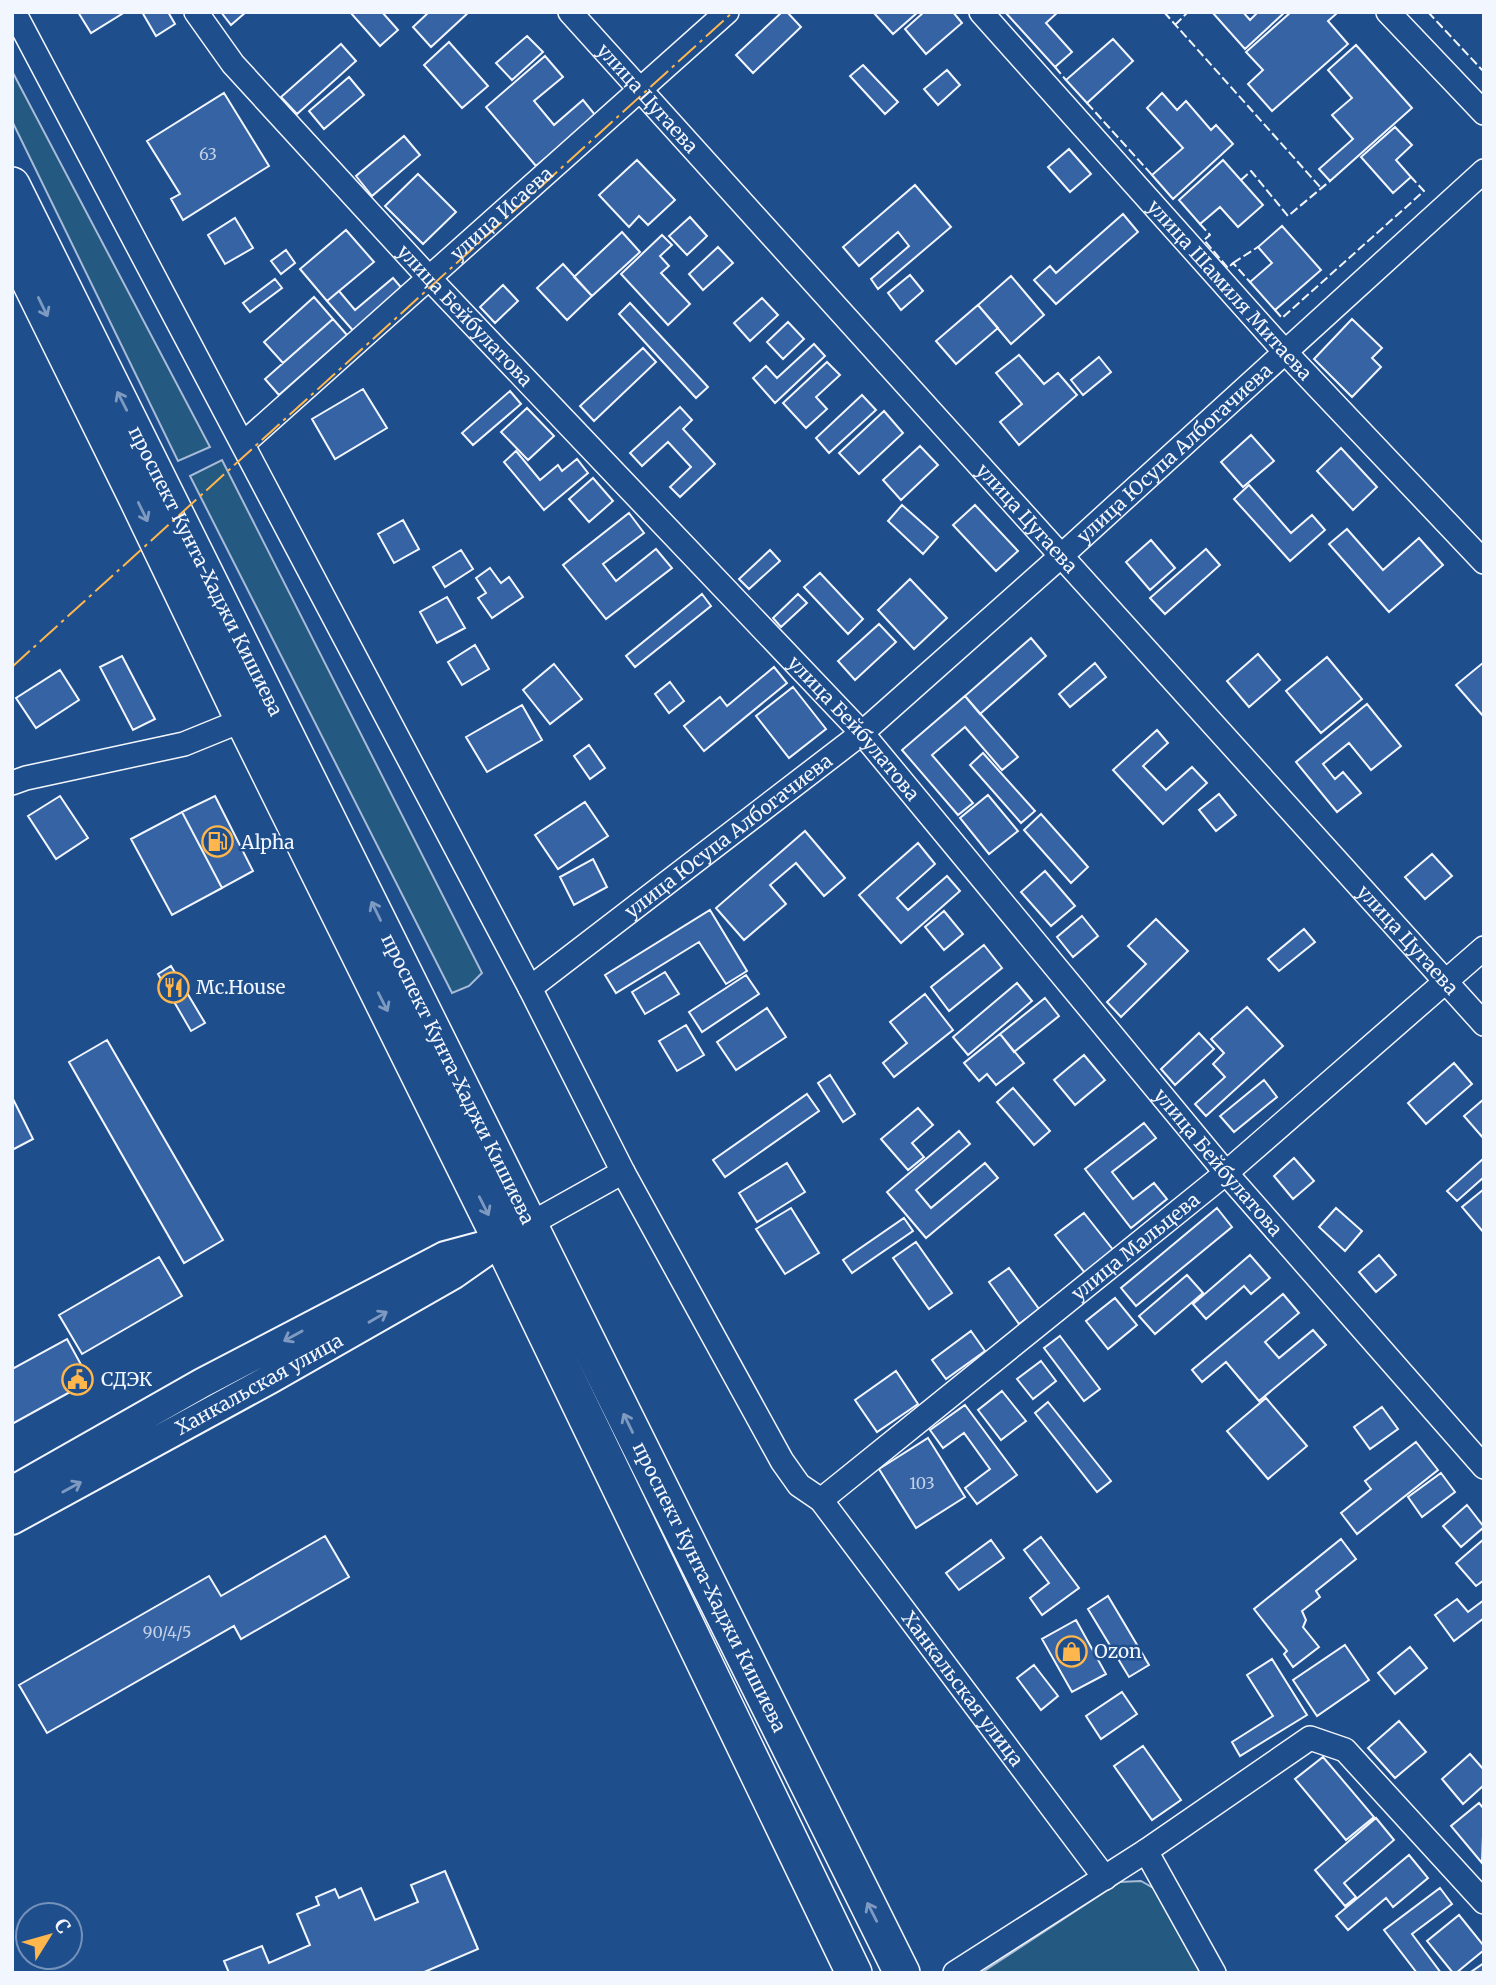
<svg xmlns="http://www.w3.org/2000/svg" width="1496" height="1985" font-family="Merriweather,serif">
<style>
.green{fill:#245a82;stroke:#a8bbd7;stroke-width:2}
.building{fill:#3563a3;stroke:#f2f6ff;stroke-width:2}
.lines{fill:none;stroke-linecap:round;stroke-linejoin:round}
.minor-casing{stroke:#f2f6ff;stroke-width:26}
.tertiary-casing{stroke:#f2f6ff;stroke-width:32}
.primary-casing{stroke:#f2f6ff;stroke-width:38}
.minor{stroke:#1f4e8c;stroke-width:23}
.tertiary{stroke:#1f4e8c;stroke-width:28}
.primary{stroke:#1f4e8c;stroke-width:35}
.fence{stroke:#f2f6ff;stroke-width:2;stroke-dasharray:9 3.5;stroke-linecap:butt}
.power{stroke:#ffb74d;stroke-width:2;stroke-dasharray:24 5 3.5 5;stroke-linecap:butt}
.oneway{stroke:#7e9ac0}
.labels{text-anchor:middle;stroke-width:5;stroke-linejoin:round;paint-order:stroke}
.number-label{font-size:16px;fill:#c3d1e8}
.street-label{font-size:19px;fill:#f2f6ff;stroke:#1f4e8c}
.poi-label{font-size:19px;fill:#f2f6ff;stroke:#1f4e8c;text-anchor:start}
</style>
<rect width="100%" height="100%" fill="#1f4e8c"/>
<path class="green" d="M12,71L210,447L178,461L12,121Z
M222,460L482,973L469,986L452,993L190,476Z
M1141,1881L1155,1889L1202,1973H981L1120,1882Z"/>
<path class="building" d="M78,12H125L91,33Z
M142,12H168L175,24L156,36Z
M221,12H246L231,25Z
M350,12H382L398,30L380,46Z
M429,12H469L431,47L413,27Z
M782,12H787L801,27L753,73L736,55Z
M873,12H918L893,34Z
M924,12H953L962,23L926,54L905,29Z
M1005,12H1058L1046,23L1072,52L1055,67Z
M1212,12H1243L1250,20L1258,12H1285L1245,49Z
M1291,12H1334L1336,14L1328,21L1348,44L1272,111L1248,84L1263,70L1246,52Z
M527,36L543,52L512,80L496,63Z
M1113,39L1133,61L1087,103L1066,80Z
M449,42L488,86L462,108L424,65Z
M341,44L356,61L297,114L281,97Z
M1356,45L1412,108L1330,181L1319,169L1353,139L1332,115L1352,98L1328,70Z
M545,56L563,77L534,101L554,125L583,100L596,116L536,166L486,107Z
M863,65L898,102L885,114L850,76Z
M947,70L960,85L938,105L924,89Z
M349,77L364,95L324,129L309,111Z
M224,93L269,166L183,220L171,199L180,194L147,141Z
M1162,93L1177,110L1186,101L1211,130L1216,125L1233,144L1173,199L1152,175L1183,148L1147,108Z
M1395,127L1412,145L1396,160L1411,177L1393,193L1361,157Z
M404,136L420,155L372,196L356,176Z
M1069,149L1091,174L1070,192L1048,167Z
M637,160L675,200L648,225L639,216L629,227L599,195Z
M1223,160L1263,205L1238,227L1220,207L1200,224L1179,200Z
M418,174L456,212L423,244L385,206Z
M915,185L951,227L878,289L871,279L909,246L898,232L859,266L843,247Z
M1123,214L1138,232L1056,304L1034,280L1050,266L1056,273Z
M690,217L707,236L687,255L669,236Z
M235,218L253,248L225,264L208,235Z
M1282,226L1321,270L1275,310L1250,282L1272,263L1258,247Z
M346,230L374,262L327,301L300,269Z
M622,232L640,252L592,296L574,277Z
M662,235L672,245L660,256L669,266L661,273L690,304L668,325L621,274Z
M718,247L733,263L703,290L689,274Z
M286,250L295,263L281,274L271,261Z
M563,264L592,296L567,320L537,288Z
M910,275L923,291L901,310L888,293Z
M1011,276L1044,315L1011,344L978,305Z
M393,278L405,292L356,334L327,301L339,291L355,310Z
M275,279L282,288L250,312L243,303Z
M503,285L518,301L495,323L480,307Z
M314,297L333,319L283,363L264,342Z
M762,298L778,315L750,341L734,323Z
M630,303L708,387L696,398L619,314Z
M978,305L998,328L956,364L936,341Z
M333,319L347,335L279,395L265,379Z
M1352,319L1382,348L1372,358L1381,367L1352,397L1314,359Z
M788,322L804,339L783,359L767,342Z
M814,344L825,356L775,403L753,378L766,366L777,378Z
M643,348L656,362L594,421L580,406Z
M1019,355L1044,384L1058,373L1077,395L1019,445L1000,422L1022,404L996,373Z
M1099,357L1111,372L1083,395L1071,380Z
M827,362L840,375L816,397L827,409L806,428L783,403Z
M363,389L387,428L335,459L312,419Z
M510,391L521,404L473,445L462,433Z
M862,395L876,410L829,453L816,438Z
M680,407L692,420L683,429L715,464L680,497L670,487L691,467L668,442L642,466L630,453Z
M527,408L554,436L528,460L501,432Z
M884,411L903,433L859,474L839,453Z
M1251,435L1274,461L1243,487L1221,462Z
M920,446L938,465L901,500L883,480Z
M1341,448L1377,487L1353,510L1317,471Z
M516,451L540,480L558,465L562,471L577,459L588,473L544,510L504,462Z
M593,478L613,501L589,522L569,499Z
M1249,485L1291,533L1312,515L1325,530L1290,561L1234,499Z
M902,505L938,537L923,554L888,521Z
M975,505L1018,551L996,571L953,525Z
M629,513L644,533L603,564L616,581L656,549L672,568L606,619L563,565Z
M403,520L419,549L394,563L378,534Z
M1347,529L1383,570L1419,538L1443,565L1389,612L1329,544Z
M1151,540L1175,568L1150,590L1126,562Z
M1206,549L1220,565L1165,614L1150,598Z
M461,550L473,569L445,587L433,567Z
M770,550L780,561L749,589L739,579Z
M490,568L501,583L509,577L523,597L492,618L478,598L486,593L476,578Z
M820,573L863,619L848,634L804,587Z
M910,579L947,618L914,649L878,610Z
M702,594L711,606L635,667L626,656Z
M798,594L807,603L781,627L773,618Z
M447,597L465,628L437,643L420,612Z
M879,624L896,642L855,680L838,661Z
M1031,638L1046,656L980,714L965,696Z
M475,645L489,669L462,685L448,662Z
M1258,654L1280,680L1249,707L1227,681Z
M122,656L155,719L133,730L100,667Z
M1327,657L1362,699L1321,733L1286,691Z
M1484,662V717L1456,685Z
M1095,663L1106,677L1070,707L1059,694Z
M554,664L582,699L550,724L523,690Z
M774,667L787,683L704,751L684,726L720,697L727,706Z
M60,670L79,700L36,728L16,698Z
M670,682L684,701L669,713L655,694Z
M793,687L826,729L789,758L756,716Z
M965,696L1018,757L1002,770L965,727L932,755L973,803L958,815L902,750Z
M1367,704L1401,746L1371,770L1349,743L1323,764L1335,779L1343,772L1361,793L1337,812L1296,762Z
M522,705L542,740L487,772L466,737Z
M1157,730L1168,743L1143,766L1166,790L1192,767L1207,783L1163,824L1113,770Z
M589,745L605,768L590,779L574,756Z
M983,753L1035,811L1021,823L970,765Z
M1219,794L1236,815L1216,831L1199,810Z
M988,795L1018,831L989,854L960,818Z
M60,796L88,838L56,859L28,816Z
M215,796L253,871L222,888L182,812Z
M585,802L608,836L558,869L535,835Z
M182,812L222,888L172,915L131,839Z
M1041,814L1088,867L1071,883L1024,830Z
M805,831L845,878L824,896L796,863L770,885L786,904L744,940L716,908Z
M918,843L935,864L897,898L908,910L947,876L960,891L901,943L859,895Z
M1432,854L1452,876L1425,899L1405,877Z
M593,859L607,887L574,905L560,877Z
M1045,871L1075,906L1051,926L1021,892Z
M710,910L747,971L726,984L699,942L616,993L605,975Z
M944,911L963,934L944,950L925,927Z
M1082,916L1098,936L1073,957L1057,937Z
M1156,919L1188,951L1121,1017L1107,1002L1146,964L1128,946Z
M1304,929L1315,942L1279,971L1268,959Z
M984,945L1002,968L949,1011L931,987Z
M171,966L205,1023L191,1031L158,974Z
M665,972L679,994L645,1014L632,992Z
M746,975L759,994L702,1032L689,1012Z
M1017,983L1032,1001L968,1055L953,1037Z
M925,994L953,1030L894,1077L883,1063L907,1043L890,1022Z
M1045,998L1059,1016L1014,1052L1000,1034Z
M1247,1007L1283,1046L1206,1116L1195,1104L1225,1077L1213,1064L1224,1053L1211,1039Z
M767,1008L786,1037L736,1070L717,1042Z
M686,1025L704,1055L677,1071L659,1041Z
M1199,1033L1214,1049L1175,1085L1161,1069Z
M1000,1034L1024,1063L996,1085L987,1074L979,1081L964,1063Z
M107,1040L223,1240L184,1263L69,1062Z
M1084,1055L1105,1080L1075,1105L1054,1080Z
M1454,1063L1472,1084L1426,1124L1408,1103Z
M830,1075L855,1114L843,1122L818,1083Z
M1264,1080L1277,1097L1234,1132L1220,1116Z
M1013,1088L1050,1131L1034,1145L997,1102Z
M807,1094L819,1111L725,1177L713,1160Z
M13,1099L33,1139L12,1150V1099Z
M1484,1099V1139L1464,1116Z
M918,1108L933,1125L912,1143L924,1157L908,1170L881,1139Z
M1144,1123L1156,1138L1112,1172L1133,1199L1154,1183L1167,1199L1131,1228L1085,1169Z
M959,1131L970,1144L916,1190L931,1208L985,1163L998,1178L926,1238L887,1192Z
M1294,1158L1314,1181L1293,1199L1274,1176Z
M1484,1158V1177L1457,1201L1447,1191Z
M787,1163L805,1192L757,1222L739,1193Z
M1484,1189V1233L1462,1207Z
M791,1208L819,1253L785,1274L756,1229Z
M1217,1208L1232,1227L1136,1306L1121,1288Z
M1336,1208L1362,1231L1345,1251L1319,1227Z
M1084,1213L1114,1251L1085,1273L1055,1235Z
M904,1218L913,1231L852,1273L843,1260Z
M916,1242L952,1293L929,1309L893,1258Z
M1250,1255L1270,1278L1251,1294L1244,1286L1206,1319L1193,1304Z
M1379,1255L1396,1275L1376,1292L1359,1272Z
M159,1257L182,1296L82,1354L59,1315Z
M1009,1268L1039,1309L1019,1324L989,1282Z
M1187,1275L1203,1293L1155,1334L1139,1316Z
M1283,1294L1299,1313L1265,1342L1279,1358L1313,1330L1326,1345L1259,1401L1226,1362L1202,1382L1192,1370Z
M1115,1298L1137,1325L1108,1349L1086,1321Z
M971,1331L985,1351L946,1379L932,1360Z
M1060,1336L1100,1389L1084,1401L1044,1348Z
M67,1339L90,1381L12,1424V1369Z
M1041,1361L1056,1381L1033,1399L1017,1379Z
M896,1371L918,1404L877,1432L855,1400Z
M1002,1391L1026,1421L1001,1440L978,1410Z
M1266,1398L1307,1446L1268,1479L1227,1431Z
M1048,1402L1111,1481L1097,1492L1035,1413Z
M965,1405L1017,1475L977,1504L965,1488L990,1469L964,1433L943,1448L930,1430Z
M1382,1407L1398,1429L1370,1449L1354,1427Z
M928,1438L965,1497L916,1528L879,1469Z
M1416,1442L1438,1470L1357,1534L1341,1513L1371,1489L1365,1481Z
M1441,1473L1455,1492L1422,1517L1408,1497Z
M1467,1505L1484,1527L1461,1547L1443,1526Z
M325,1536L349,1577L241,1639L234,1626L47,1733L19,1685L209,1576L221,1596Z
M1041,1537L1079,1588L1042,1615L1030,1598L1049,1583L1024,1550Z
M1341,1539L1356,1559L1316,1591L1320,1597L1302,1611L1306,1620L1303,1627L1319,1647L1293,1667L1284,1654L1287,1651L1254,1609Z
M1484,1539V1580L1476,1586L1456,1563Z
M991,1540L1004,1558L959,1590L946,1573Z
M1108,1596L1149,1665L1129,1677L1088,1609Z
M1457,1599L1468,1612L1484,1600V1618L1454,1641L1435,1615Z
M1076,1620L1106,1674L1072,1692L1042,1639Z
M1345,1645L1369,1680L1317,1716L1293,1680Z
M1410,1647L1427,1668L1395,1694L1378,1673Z
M1272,1659L1307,1715L1240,1756L1232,1742L1273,1716L1247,1675Z
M1034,1665L1058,1696L1041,1710L1017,1678Z
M1122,1692L1137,1714L1101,1739L1086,1716Z
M1399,1721L1426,1752L1395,1778L1368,1748Z
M1143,1746L1181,1800L1152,1820L1114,1766Z
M1470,1754L1484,1770V1785L1463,1804L1442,1779Z
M1323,1757L1374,1817L1346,1840L1295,1779Z
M1479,1803L1484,1809L1482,1863L1451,1826Z
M1376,1818L1394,1840L1344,1883L1356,1897L1345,1906L1315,1870Z
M1409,1855L1428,1878L1393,1907L1386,1898L1348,1930L1336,1916Z
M445,1871L478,1949L422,1973H229L224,1961L262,1946L269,1963L310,1945L297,1914L319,1905L316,1897L335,1889L339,1898L361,1888L375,1920L418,1902L411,1885Z
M1440,1888L1452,1904L1412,1934L1441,1973H1417L1384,1930Z
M1459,1915L1484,1946V1950L1456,1973H1453L1427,1941Z
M1484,1963V1973H1472L1471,1972Z"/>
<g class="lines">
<defs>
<g id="minor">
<path id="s1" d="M14,12L530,988L623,1172L782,1461L799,1485L821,1500L1226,1173L1484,948"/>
<path id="s2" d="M196,12L233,64L430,279L862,733L1226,1173L1484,1467"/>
<path id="s3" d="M570,12L1484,1024"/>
<path id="s4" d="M981,12L1285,352L1484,562"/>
<path d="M1388,12L1484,113"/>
<path id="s5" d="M244,443L727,12"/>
<path d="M12,783L26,778L184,744L243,720L252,730"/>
<path id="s6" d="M530,988L862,733L1060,557L1484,171"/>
<path d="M530,1224L623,1172"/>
<path id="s7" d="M821,1500L1105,1878"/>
<path d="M1146,1851L1214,1973"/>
<path d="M955,1973L1146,1851L1310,1738L1345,1750L1484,1902"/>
</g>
<path id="tertiary" d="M12,1491L202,1383L445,1256L501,1241L454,1274L270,1379L12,1520"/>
<g id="primary">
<path id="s8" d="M12,185C313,779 604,1378 902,1973"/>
<path d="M12,246L136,497L243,720L501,1241L854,1973"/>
</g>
</defs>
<use href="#minor" class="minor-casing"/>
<use href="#tertiary" class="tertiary-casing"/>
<use href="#primary" class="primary-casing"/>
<use href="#minor" class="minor"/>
<use href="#tertiary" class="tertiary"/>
<use href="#primary" class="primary"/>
<path class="fence" d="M1164,12L1321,188
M1428,12L1484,72
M1175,25L1188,12
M1055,67L1066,80
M1087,103L1152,175
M1241,180L1251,171L1288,216L1330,181
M1200,224L1210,235L1204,240L1228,268L1233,263L1250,282
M1233,263L1258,247
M1275,310L1282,318L1424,191L1411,177"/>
<path class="power" d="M12,667L733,12"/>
</g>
<defs><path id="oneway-shaft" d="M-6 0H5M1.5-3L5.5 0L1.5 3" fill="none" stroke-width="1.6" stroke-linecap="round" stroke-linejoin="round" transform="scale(1.75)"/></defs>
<g class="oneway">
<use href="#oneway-shaft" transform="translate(43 307) rotate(64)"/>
<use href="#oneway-shaft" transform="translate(122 401) rotate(-117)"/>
<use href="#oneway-shaft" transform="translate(143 512) rotate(64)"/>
<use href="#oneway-shaft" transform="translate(376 911) rotate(-116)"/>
<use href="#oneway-shaft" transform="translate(383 1002) rotate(63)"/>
<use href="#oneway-shaft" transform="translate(484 1206) rotate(63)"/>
<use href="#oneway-shaft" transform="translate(378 1317) rotate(-30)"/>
<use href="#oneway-shaft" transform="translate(293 1336) rotate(151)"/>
<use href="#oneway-shaft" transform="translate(628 1423) rotate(-116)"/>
<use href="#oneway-shaft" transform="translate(72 1487) rotate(-29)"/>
<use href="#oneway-shaft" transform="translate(872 1912) rotate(-117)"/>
</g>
<defs>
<symbol id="fuel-ring" viewBox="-11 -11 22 22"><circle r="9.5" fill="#1f4e8c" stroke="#ffb74d" stroke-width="1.5"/><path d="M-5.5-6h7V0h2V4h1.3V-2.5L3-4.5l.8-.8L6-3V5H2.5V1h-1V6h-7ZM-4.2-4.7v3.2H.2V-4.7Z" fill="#ffb74d"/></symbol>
<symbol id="restaurant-ring" viewBox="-11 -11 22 22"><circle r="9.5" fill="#1f4e8c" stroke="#ffb74d" stroke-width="1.5"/><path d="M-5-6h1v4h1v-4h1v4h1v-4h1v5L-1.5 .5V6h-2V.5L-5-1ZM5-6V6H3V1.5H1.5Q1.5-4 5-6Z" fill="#ffb74d"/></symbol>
<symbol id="civic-ring" viewBox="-11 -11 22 22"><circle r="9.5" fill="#1f4e8c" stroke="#ffb74d" stroke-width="1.5"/><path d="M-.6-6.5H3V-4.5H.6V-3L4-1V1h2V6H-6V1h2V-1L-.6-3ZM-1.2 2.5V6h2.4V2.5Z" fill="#ffb74d"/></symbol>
<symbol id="shop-ring" viewBox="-11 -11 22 22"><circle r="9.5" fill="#1f4e8c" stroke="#ffb74d" stroke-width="1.5"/><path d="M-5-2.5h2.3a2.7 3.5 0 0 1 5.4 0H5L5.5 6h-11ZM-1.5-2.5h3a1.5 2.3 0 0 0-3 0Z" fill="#ffb74d"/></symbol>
</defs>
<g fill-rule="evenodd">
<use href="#fuel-ring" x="200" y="824" width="35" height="35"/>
<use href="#restaurant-ring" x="156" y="970" width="35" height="35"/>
<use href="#civic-ring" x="60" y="1362" width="35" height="35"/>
<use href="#shop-ring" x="1054" y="1634" width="35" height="35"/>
</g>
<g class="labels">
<g class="number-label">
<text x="208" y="160">63</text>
<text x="922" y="1489">103</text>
<text x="167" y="1638">90/4/5</text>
</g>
<g class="street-label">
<text dy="7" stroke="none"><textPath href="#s3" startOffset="116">улица Цугаева</textPath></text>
<text dy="7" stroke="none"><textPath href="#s5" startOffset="345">улица Исаева</textPath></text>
<text dy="7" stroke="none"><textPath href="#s4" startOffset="373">улица Шамиля Митаева</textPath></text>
<text dy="7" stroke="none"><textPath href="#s2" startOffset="406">улица Бейбулатова</textPath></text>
<text dy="7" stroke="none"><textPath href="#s6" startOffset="838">улица Юсупа Албогачиева</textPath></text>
<text dy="7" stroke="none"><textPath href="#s3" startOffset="682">улица Цугаева</textPath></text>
<text dy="7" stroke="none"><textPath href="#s8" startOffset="432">проспект Кунта-Хаджи Кишиева</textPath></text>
<text dy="7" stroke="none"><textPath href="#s2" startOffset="973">улица Бейбулатова</textPath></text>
<text dy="7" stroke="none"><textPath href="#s6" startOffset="250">улица Юсупа Албогачиева</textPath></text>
<text dy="7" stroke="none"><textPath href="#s3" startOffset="1250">улица Цугаева</textPath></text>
<text dy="7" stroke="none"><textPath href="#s8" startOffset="999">проспект Кунта-Хаджи Кишиева</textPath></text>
<text dy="7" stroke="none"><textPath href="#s2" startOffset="1540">улица Бейбулатова</textPath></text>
<text dy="7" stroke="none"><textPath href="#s1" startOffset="2100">улица Мальцева</textPath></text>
<text transform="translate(259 1384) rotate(-29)" y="7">Ханкальская улица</text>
<text dy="7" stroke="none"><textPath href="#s8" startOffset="1566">проспект Кунта-Хаджи Кишиева</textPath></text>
<text dy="7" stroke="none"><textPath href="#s7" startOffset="236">Ханкальская улица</textPath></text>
</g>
<g class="poi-label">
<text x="241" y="849">Alpha</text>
<text x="196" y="994">Mc.House</text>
<text x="101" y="1386">СДЭК</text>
<text x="1094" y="1658">Ozon</text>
</g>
</g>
<rect width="1496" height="1985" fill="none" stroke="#f2f6ff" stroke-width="28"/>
<g transform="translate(49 1936) rotate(53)"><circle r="33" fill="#1f4e8c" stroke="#7391ba" stroke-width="2"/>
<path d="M0-5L12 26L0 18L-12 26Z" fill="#ffb74d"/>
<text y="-10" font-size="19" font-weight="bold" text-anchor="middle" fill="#f2f6ff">С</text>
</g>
</svg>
